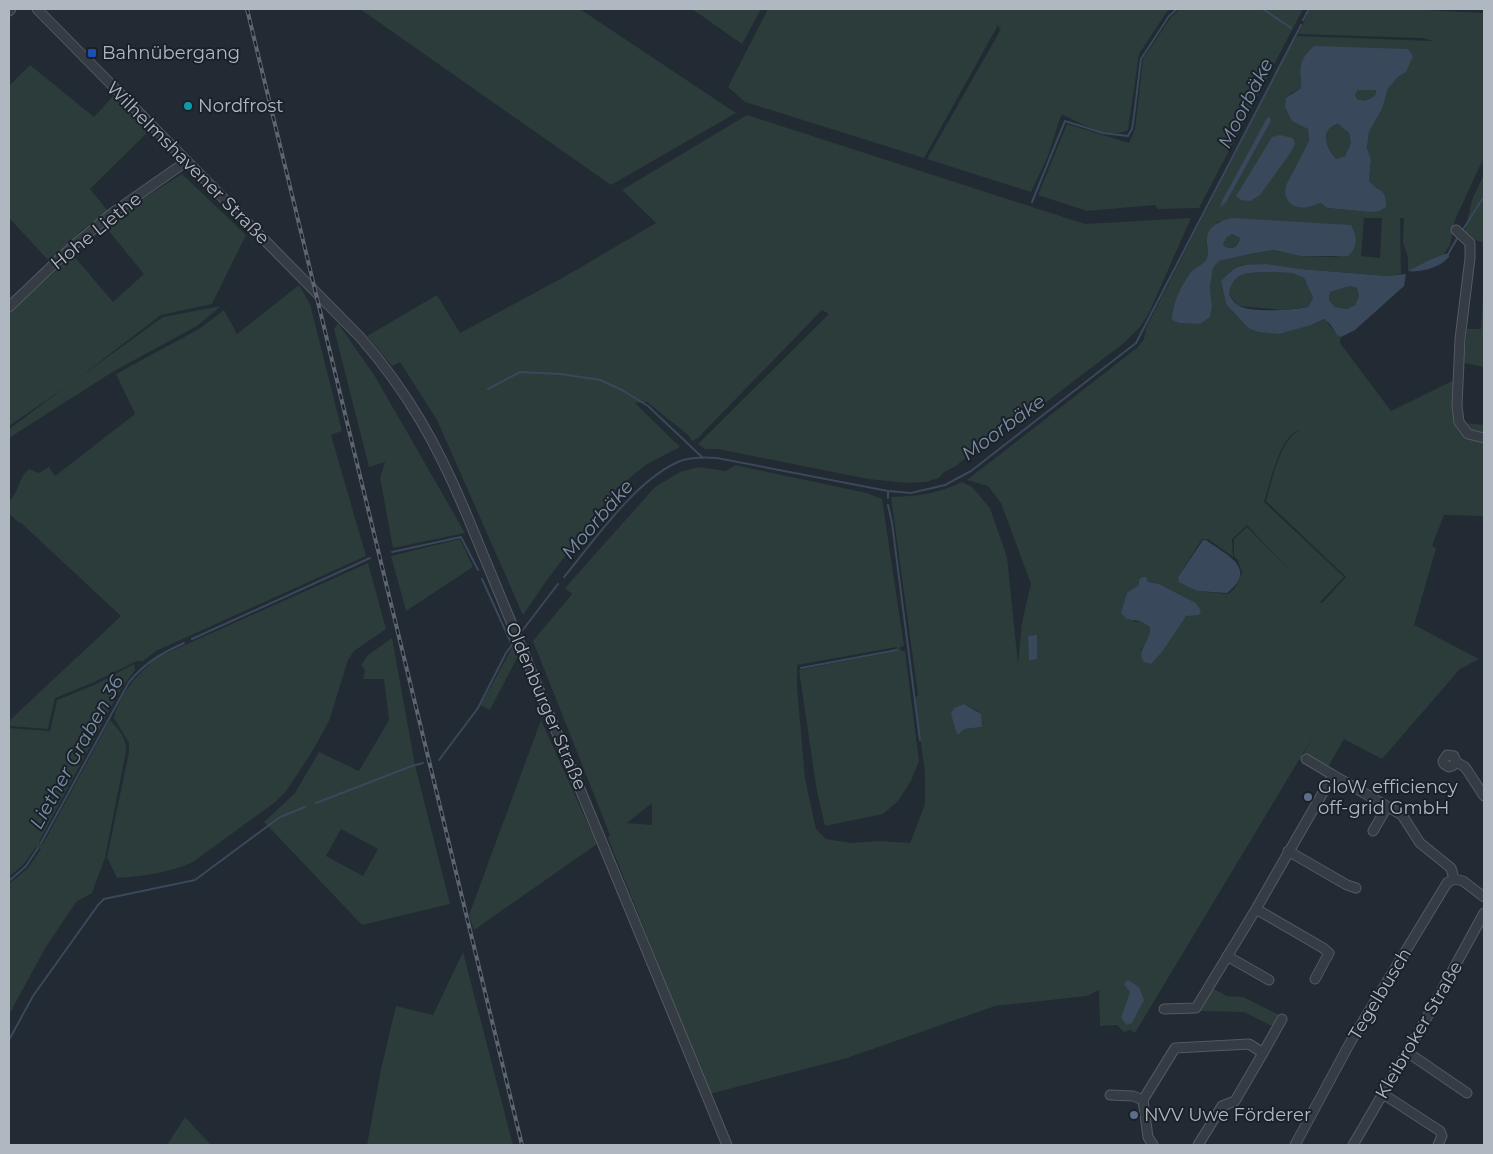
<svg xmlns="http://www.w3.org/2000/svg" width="1493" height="1154" font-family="Montserrat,sans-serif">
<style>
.green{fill:#2b3c3b;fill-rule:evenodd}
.water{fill:#39485b;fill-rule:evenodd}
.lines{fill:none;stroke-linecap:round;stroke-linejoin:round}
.stream{stroke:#39485b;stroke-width:2}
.minor-casing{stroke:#535a62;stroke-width:11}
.minor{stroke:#353c44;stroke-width:9}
.rail-casing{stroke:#5d6570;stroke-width:4}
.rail{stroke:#1b2129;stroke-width:2;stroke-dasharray:5.5;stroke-linecap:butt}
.transit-dot{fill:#1a4fb4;stroke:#1b2129;stroke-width:2}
.culture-dot{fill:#0f9aa8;stroke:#1b2129;stroke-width:2}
.service-dot{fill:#5c6f8a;stroke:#1b2129;stroke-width:2}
.labels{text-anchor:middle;stroke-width:4;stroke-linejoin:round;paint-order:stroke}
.poi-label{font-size:18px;fill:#afb7c1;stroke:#1b2129;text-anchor:start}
.street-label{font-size:18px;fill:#afb7c1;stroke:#1b2129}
.water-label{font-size:19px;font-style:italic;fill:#7b8ea6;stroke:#1b2129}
</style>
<rect width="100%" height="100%" fill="#222a33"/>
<path class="green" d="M360,9H580L736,113L611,185Z
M692,9H761L742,44Z
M768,9H1171L1166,13L1139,54L1128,130C1108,141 1081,122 1062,115L1059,121L1048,156L1031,192L927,159L1001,29L996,24L997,27L924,158L745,102L728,87Z
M1180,9H1303L1199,208L1158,209L1155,205L1087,211L1038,195L1067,124L1129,143L1135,129L1143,59L1171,17Z
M1310,9H1404L1484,13V157L1455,220L1450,245L1444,254L1429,260L1408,271V257L1403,243L1404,218H1400L1401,274L1387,276L1301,269L1267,264L1242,265L1229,273L1221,281L1226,304L1248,328L1311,325L1324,319C1330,324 1334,334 1341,337L1340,343L1391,411L1456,379V422L1484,425V516L1444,515L1432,546L1436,548L1414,625L1479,659L1460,669L1382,759L1344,739L1328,767L1304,753L1314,735L1135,1033L1130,1030L1124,1032L1117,1025L1100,1026L1099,990L1087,996L995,1006L847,1058L710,1094L608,838L610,835L533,641L572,594L565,588L655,487L680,472L698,467L726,471L735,465L867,493L882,499L904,646L900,647L901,651H905L919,761L911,781L898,801L883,814L825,826L817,792L799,670L897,651V647L797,665V686L805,779L816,829L826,839L851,843L879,841L910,843L925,804V773L915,698L918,695L891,497C918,496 937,494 962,482L972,487L990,508L1007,557L1018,664L1022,622L1031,584L1001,503L988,486L967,480L1138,347L1144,339L1146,328L1289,48L1297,36L1433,41L1422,38L1298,34ZM1406,72L1398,77L1388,89L1382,109L1369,132L1367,148L1371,160L1369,181L1373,186L1379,188L1370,212L1327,208L1321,203L1301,207L1286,185L1309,141L1308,129C1295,121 1292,121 1285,107L1291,93L1301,88L1300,76ZM1270,117L1271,121L1227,201L1221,207ZM1364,218H1382L1380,258L1361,256ZM1219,221L1339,257L1300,256L1274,250L1250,254L1219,261L1213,268L1210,288L1212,306L1200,324L1179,323C1180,306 1178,284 1192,271C1197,267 1204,265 1207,259C1209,255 1208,252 1207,247C1206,235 1210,228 1219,221ZM1300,430C1280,439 1272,481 1266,501L1346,577L1322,603L1320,602L1344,577L1264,502C1270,484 1280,434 1300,430ZM1247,525L1290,571L1247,527L1234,539V556L1238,560L1242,573L1235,588L1228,594L1197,591L1178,577L1202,539H1208L1233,557L1232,539ZM1148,582L1159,584L1196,603L1192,614C1178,617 1170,640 1162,652L1140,651C1146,643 1150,637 1150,627L1140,621L1134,622L1139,585ZM964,704L978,711L982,727L964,729ZM652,803V825L627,823Z
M30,65L94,117L113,96L148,132L90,189L108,211L83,229L50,262L9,218V86Z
M1358,90H1377L1376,94C1370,100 1365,102 1357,99L1355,95Z
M747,115L1085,224L1191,218L1149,313L1141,326L1124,343L1020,422L1014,416L956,466L944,472L939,478L926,482L907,483L868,479L718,449H705L698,444L829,314L822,310L698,438L692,441L688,435L647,402L635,403L680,447L647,464L615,490L547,580L523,615L437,420L400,362L392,366L367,336L437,295L460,333L564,277L656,223L622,190Z
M1338,124L1349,133L1351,143L1345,156L1336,159C1327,147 1318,131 1338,124Z
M182,174L246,235L212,304L161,315L80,377L163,317L221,306L197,326L114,371L9,438V429L64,388L9,426V314L73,255L113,302L144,274L103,224Z
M1484,174V243L1464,236L1472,200Z
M1232,234L1240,238C1237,247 1231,252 1223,245L1226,238Z
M1267,272L1292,273L1304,278L1313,298L1308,307L1283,310L1238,306L1229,294C1233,271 1248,273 1267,272Z
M1484,280V367L1464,363L1467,329H1481Z
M299,285L310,304L342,431L331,435L366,556L156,651L143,661H137L92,683L55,698L48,729L9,726V721L121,616L20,522L19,523L9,513V502C20,490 17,480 29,469L39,473L49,467L55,476L135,414L116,374L199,329L224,310L237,334Z
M1350,286L1357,288L1359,296L1355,305L1347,309L1335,307L1329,300L1330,292Z
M338,323L376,378L465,533L393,548L380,478L385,462L369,467L334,329Z
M460,539L473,567L406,611L391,556Z
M368,563L386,629L354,651L348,660L329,721L313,750L287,790L274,803L193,862C170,873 143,876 117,878L107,857L129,752V743L114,718C119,694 140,671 158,657Z
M392,638L415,765L450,904L362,925L264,822L295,793L319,752L359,771L389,720L384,679H363L365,670L361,665L368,655ZM341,829L378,849L363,876L326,856Z
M513,646L518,656L490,710L481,705Z
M134,664L135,670L119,692L39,842L43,844L110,720C119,730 127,738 126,751L105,858L92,893L76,902L44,950L9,1015V884L28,868L41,849L36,847L24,864L9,877V728L50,731L57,700L94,685Z
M541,720L597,844L474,930L469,915Z
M463,952L513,1145H367L381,1069L396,1006L433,1015Z
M1210,987L1227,996L1243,997L1279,1015L1272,1026L1244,1012L1198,1011Z
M185,1117L211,1145H167Z"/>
<path class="water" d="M1314,46L1408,49L1413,56L1406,72L1398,77L1388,89L1382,109L1369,132L1367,148L1371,160L1369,181C1378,192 1387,188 1386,207L1379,211L1370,212L1327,208L1321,203C1316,204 1313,206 1308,207C1293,210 1282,200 1286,185L1309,141L1308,129L1292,121L1285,107L1286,98L1301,88C1300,67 1298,61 1314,46ZM1358,90H1376V94C1370,100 1365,102 1357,99L1355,95ZM1338,124L1349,133L1351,143L1345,156L1336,159C1327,148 1318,130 1338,124Z
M1270,117L1271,121L1227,201L1220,208L1222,201L1267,118Z
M1280,135L1293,138L1295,144L1291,152L1260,195L1250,201L1241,200L1236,196L1272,137Z
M1232,218L1351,225C1358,237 1358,247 1348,256H1300L1274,250L1250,254L1219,261L1213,268L1210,288L1212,306L1210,317L1200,324L1179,323L1172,320C1172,304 1181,286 1190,273C1195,267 1204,265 1207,258C1209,253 1207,248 1207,242C1206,227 1218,221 1232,218ZM1232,234L1240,238C1238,247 1231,252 1223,245L1226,238Z
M1444,254H1449V257C1441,267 1420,273 1408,271L1429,260Z
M1267,264L1301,269L1387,276L1406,274L1404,286L1355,330L1341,337L1337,335L1330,324L1324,319L1311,325L1279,334L1259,332L1248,328L1226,304L1221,281C1239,262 1243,265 1267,264ZM1267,272L1292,273L1304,278L1313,298L1308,307C1292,310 1254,313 1239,306C1235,304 1231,298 1229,294C1233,271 1248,273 1267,272ZM1350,286L1357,288L1359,296L1355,305L1347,309L1335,307L1329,300L1330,292Z
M1203,540H1206C1226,555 1259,568 1227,593L1197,591L1179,582L1178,577Z
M1142,577H1146L1148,582L1159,584L1196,603L1201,611L1199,615L1186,616L1162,652L1151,664L1144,662C1135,650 1151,642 1150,627L1140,621L1127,619L1121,613L1127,593L1139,585V580Z
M1037,635V659L1029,660L1028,636Z
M964,704L981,714L982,727L964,729L959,734H957L951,714L954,708Z
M1128,980L1139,987L1144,1000L1132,1023L1127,1025L1121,1018L1130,992L1124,984Z"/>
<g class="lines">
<path class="stream" d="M1263,9L1291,28
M1303,20L1309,9
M1032,202L1065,121L1103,133L1128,136L1132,129L1134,116L1141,59L1169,16L1177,9
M1462,231L1481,201L1484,198
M1448,254L1458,237
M488,389L520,372L561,374L600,380L622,390L648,406L703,458
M888,498V491
M888,505L892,523L920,740
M392,552L461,537L478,570
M564,577C594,541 638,476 683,460C694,457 706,457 717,458L888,491L911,493L945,485L971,471L1136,343L1301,25
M522,631L558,584
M192,639L370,558
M801,668L897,650
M439,760L478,708L506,653L512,645L482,579
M316,803L412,766L423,763
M41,843L129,682C146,662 160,654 184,643
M9,881L26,866L38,848
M9,1040L33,996L98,905L104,899L195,880L280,817L305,807"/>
<defs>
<path id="minor" d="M37,9L360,337C408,392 438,446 466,513L727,1145
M9,11L11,9
M1456,230L1470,243V258L1460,339L1457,406L1459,422L1468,434L1484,438
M9,307L72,247L111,214L187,161
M1306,759L1333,775
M1456,762L1452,766L1449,767L1444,764L1443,761L1447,755L1454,756L1456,762L1465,767L1484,796
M1373,831L1387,807
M1288,851L1347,885L1356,888
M1256,909L1323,948L1329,953L1315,979
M1227,956L1269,980
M1164,1009L1196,1008L1256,909L1333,775L1402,815L1420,843L1451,868L1454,879
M1407,1052L1467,1093
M1263,1053L1282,1019
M1383,1094L1440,1131L1442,1136L1438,1145
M1110,1095L1133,1096L1143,1100
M1153,1145L1148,1137L1143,1100L1175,1048L1249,1044L1263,1053L1235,1101L1222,1106L1198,1145
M1295,1145L1351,1041L1447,883L1454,879L1463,881L1484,897
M1353,1145L1421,1028L1484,913"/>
</defs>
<use href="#minor" class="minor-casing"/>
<use href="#minor" class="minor"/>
<defs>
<path id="rail" d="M247,9L522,1145"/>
</defs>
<use href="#rail" class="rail-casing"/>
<use href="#rail" class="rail"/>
</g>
<rect class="transit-dot" x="87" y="48" width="10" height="10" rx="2.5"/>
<circle class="culture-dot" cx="188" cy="106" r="5"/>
<g class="service-dot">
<circle cx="1308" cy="797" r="5"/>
<circle cx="1134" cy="1115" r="5"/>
</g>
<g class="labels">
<g class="poi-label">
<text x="102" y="59">Bahnübergang</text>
<text x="198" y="112">Nordfrost</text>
<text x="1318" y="793">GloW efficiency<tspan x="1318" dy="21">off-grid GmbH</tspan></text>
<text x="1144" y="1121">NVV Uwe Förderer</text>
</g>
<g class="street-label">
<text transform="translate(188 163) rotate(45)" y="6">Wilhelmshavener Straße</text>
<text transform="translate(96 231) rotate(-39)" y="6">Hohe Liethe</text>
<text transform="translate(546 706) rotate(67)" y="6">Oldenburger Straße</text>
<text transform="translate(1380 994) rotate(-59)" y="6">Tegelbusch</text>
<text transform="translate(1419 1030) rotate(-60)" y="6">Kleibroker Straße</text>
</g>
<g class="water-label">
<text transform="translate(1245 103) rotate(-63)" y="7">Moorbäke</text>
<text transform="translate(1003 427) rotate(-36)" y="7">Moorbäke</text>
<text transform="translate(597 519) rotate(-49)" y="7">Moorbäke</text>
<text transform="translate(76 752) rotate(-61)" y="7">Liether Graben 36</text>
</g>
</g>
<rect width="1493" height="1154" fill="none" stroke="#afb7c1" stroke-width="20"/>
</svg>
